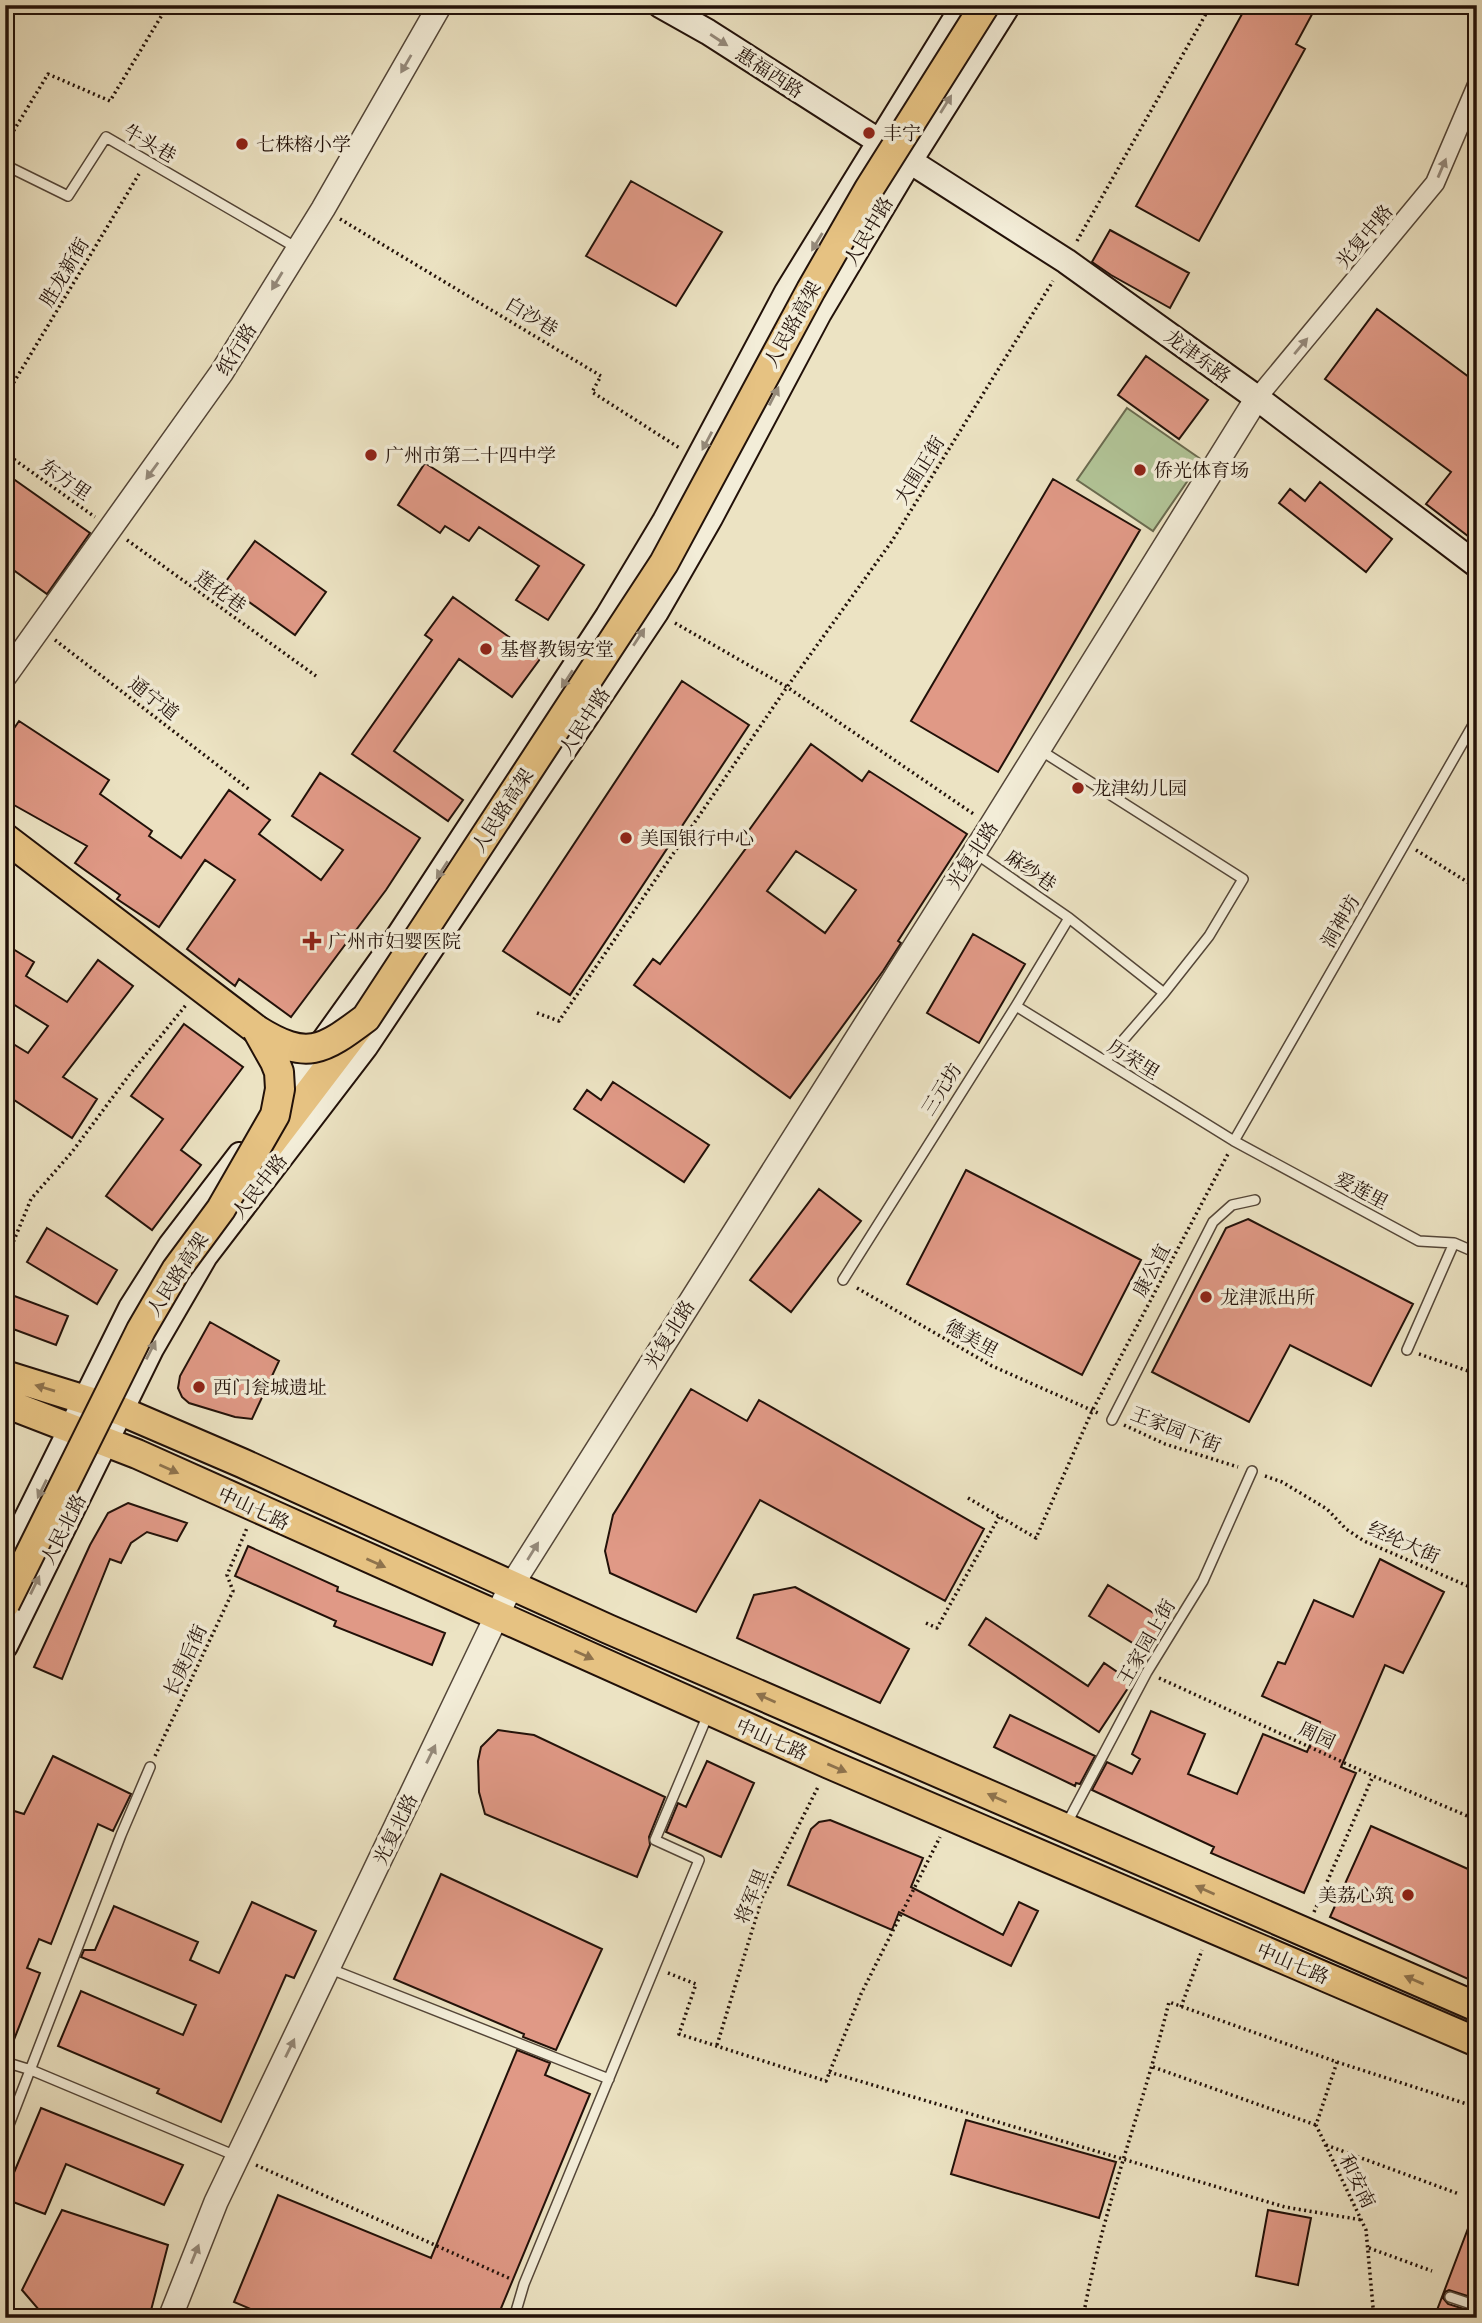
<svg xmlns="http://www.w3.org/2000/svg" width="1482" height="2323" font-family="'IM FELL Great Primer','Noto Serif SC',serif">
<style>
.green{fill:#b2c598;stroke:#6a6b50;stroke-width:2}
.building{fill:#e09986;stroke:#221109;stroke-width:2;fill-rule:evenodd}
.lines{fill:none;stroke-linecap:round;stroke-linejoin:round}
.service-casing{stroke:#544638;stroke-width:12}
.minor-casing{stroke:#544638;stroke-width:21}
.tertiary-casing{stroke:#544638;stroke-width:26}
.secondary-casing{stroke:#221109;stroke-width:28}
.primary-casing{stroke:#221109;stroke-width:32}
.path{stroke:#221109;stroke-width:3.5;stroke-dasharray:2 3.5;stroke-linecap:butt}
.service{stroke:#f3edd8;stroke-width:9}
.minor{stroke:#f3edd8;stroke-width:18}
.tertiary{stroke:#f3edd8;stroke-width:23}
.secondary{stroke:#f3edd8;stroke-width:24}
.primary{stroke:#e6c282;stroke-width:28}
.primary-bridge-casing{stroke:#221109;stroke-width:32;stroke-linecap:butt}
.primary-bridge{stroke:#e6c282;stroke-width:28}
.oneway{fill:#958a7b}
.oneway2{fill:#8e724c}
.poi-dot{fill:#8f2418;stroke:#f3edd8;stroke-width:2.5}
.labels{text-anchor:middle;stroke-width:7;stroke-linejoin:round;paint-order:stroke}
.street-label{font-size:19px;fill:#221109;stroke:#f3edd8}
.poi-label{font-size:19px;fill:#221109;stroke:#f3edd8;text-anchor:start}
</style>
<rect width="100%" height="100%" fill="#ece3c3"/>
<filter id="stains"><feTurbulence type="fractalNoise" baseFrequency=".00286" numOctaves="4"/><feColorMatrix values="0 0 0 0 .2 0 0 0 0 .09 0 0 0 0 .02 0 0 0 .5 -.17"/></filter>
<radialGradient id="worn" r=".72"><stop offset=".6" stop-color="#630" stop-opacity="0"/><stop offset="1" stop-color="#630" stop-opacity=".3"/></radialGradient>
<path class="green" d="M1127,408L1202,460L1153,531L1077,480Z"/>
<path class="building" d="M1247,5H1317L1296,44L1305,49L1199,241L1136,206Z
M631,181L722,232L676,306L586,256Z
M1110,230L1189,273L1170,308L1111,275L1092,262Z
M1377,309L1477,383V543L1426,504L1451,472L1325,379Z
M1146,356L1208,400L1179,439L1118,395Z
M425,463L584,565L548,620L516,600L539,566L479,527L469,541L445,526L440,533L398,505Z
M5,473L90,533L47,594L5,564Z
M1053,479L1140,530L998,772L911,721Z
M1320,482L1392,539L1366,572L1279,503L1290,489L1305,501Z
M255,541L326,592L295,635L224,584Z
M453,597L540,659L512,697L459,659L394,751L463,800L448,821L352,754L432,640L425,635Z
M682,681L749,725L570,995L503,951Z
M19,721L109,780L100,794L152,831L149,836L181,858L229,790L270,820L259,834L321,880L343,850L292,816L320,773L420,838L386,890L291,1017L239,979L235,986L187,949L235,880L205,860L159,927L117,899L120,895L75,863L87,846L5,800V753L12,740L8,737Z
M811,744L862,781L869,771L967,834L898,941L901,943L883,971L790,1098L634,985L653,959L660,964L697,915L749,844L742,840ZM796,851L856,890L825,933L767,891Z
M973,934L1025,964L979,1043L927,1013Z
M5,944L34,962L26,976L67,1002L98,960L133,986L63,1077L97,1099L72,1138L5,1094V1039L28,1053L48,1026L5,999Z
M184,1024L243,1067L181,1150L201,1165L152,1230L106,1196L163,1119L131,1096Z
M613,1082L709,1145L684,1182L574,1109L587,1090L601,1100Z
M966,1170L1141,1260L1082,1375L907,1284Z
M819,1189L861,1221L791,1312L750,1280Z
M1248,1219L1413,1304L1371,1386L1290,1345L1249,1422L1152,1372L1226,1228Z
M47,1228L117,1270L97,1304L27,1262Z
M9,1294L68,1316L56,1345L5,1326V1305Z
M210,1322L279,1361L252,1419L235,1417L189,1403L182,1397L178,1388L180,1376Z
M691,1389L747,1421L759,1400L984,1529L945,1601L760,1500L696,1612L610,1573L605,1551L613,1515Z
M128,1503L187,1523L177,1541L147,1532L131,1543L121,1563L110,1559L62,1679L34,1667L90,1545L108,1513Z
M248,1546L338,1587L337,1591L445,1633L432,1665L334,1626L336,1621L235,1576Z
M1380,1559L1444,1592L1403,1673L1385,1665L1341,1767L1356,1773L1304,1893L1211,1853L1214,1847L1092,1790L1107,1762L1132,1774L1140,1759L1132,1754L1151,1711L1205,1734L1188,1774L1237,1794L1263,1734L1307,1752L1320,1722L1262,1696L1278,1662L1285,1664L1314,1600L1353,1617Z
M1108,1585L1168,1622L1149,1653L1089,1616Z
M795,1587L909,1649L880,1703L737,1638L754,1595Z
M986,1618L1088,1686L1104,1663L1132,1682L1099,1732L969,1645Z
M1010,1715L1095,1756L1080,1784L1076,1783L1075,1786L994,1747Z
M498,1730L534,1735L665,1797L649,1837L650,1845L637,1877L485,1814L479,1792L478,1761L481,1747Z
M53,1756L131,1794L113,1831L98,1824L51,1944L39,1939L27,1968L40,1973L8,2055H5V1824L11,1810L24,1814Z
M707,1761L754,1783L721,1857L666,1832L678,1803L686,1807Z
M830,1820L923,1858L911,1887L1003,1935L1019,1902L1038,1911L1011,1966L899,1912L892,1930L788,1885L811,1829L819,1822Z
M1371,1826L1477,1873V1983L1330,1917Z
M441,1874L602,1949L556,2050L523,2037L524,2034L394,1979Z
M252,1902L316,1931L294,1978L286,1975L221,2122L157,2093L159,2089L58,2046L81,1991L183,2035L196,2005L81,1957L84,1950H95L114,1906L198,1942L190,1960L219,1973Z
M517,2050L550,2063L545,2075L590,2094L497,2318H272L234,2302L278,2195L431,2258Z
M41,2108L183,2165L164,2205L66,2164L45,2214L5,2199V2194Z
M966,2120L1116,2162L1099,2218L951,2174Z
M62,2210L168,2245L149,2318H65L39,2310L22,2290Z
M1268,2210L1311,2218L1298,2285L1256,2276Z
M1475,2210L1477,2299L1449,2290L1445,2292L1443,2298L1448,2304L1477,2313V2318H1434Z"/>
<g class="lines">
<defs>
<path id="service" d="M5,165L68,196L106,137L297,248
M1040,750L1243,879L1209,936L1164,993
M975,853L1069,918L1164,993L1105,1061
M1016,1006L1234,1141L1419,1241L1454,1243L1477,1253
M1234,1141L1477,718
M843,1280L1016,1006L1069,918
M1407,1350L1454,1243
M1112,1420L1213,1222L1232,1205L1255,1200
M1066,1825L1147,1672L1203,1581L1252,1471
M328,1968L609,2079
M5,2062L31,2070L236,2156
M5,2135L121,1835L150,1767
M1473,2193L1477,2194
M1450,2297L1477,2306
M514,2318L524,2284L699,1860L655,1840L709,1712"/>
<path id="minor" d="M1257,398L1435,183L1477,85"/>
<path id="tertiary" d="M5,676L222,372L323,209L440,5
M170,2318L216,2202L511,1586L991,826L1257,398"/>
<path id="secondary" d="M660,5L708,32L1066,261L1257,398L1477,565
M275,1109L396,940L608,616L665,521L787,292L964,5
M5,1562L131,1308L171,1245L240,1155
M5,1646L151,1349L205,1256L365,1047L656,612L710,518L819,313L909,162L1008,5"/>
<path id="primary" d="M5,838L257,1030
M264,1152L362,1023
M5,1375L121,1411L242,1463L608,1629L1477,2007
M5,1403L137,1454L829,1764L1477,2042"/>
</defs>
<use href="#service" class="service-casing"/>
<use href="#minor" class="minor-casing"/>
<use href="#tertiary" class="tertiary-casing"/>
<use href="#secondary" class="secondary-casing"/>
<use href="#primary" class="primary-casing"/>
<path class="path" d="M5,145L48,74L110,101L168,5
M340,219L601,376L592,392L681,449
M1077,241L1211,5
M5,397L139,174
M5,453L95,517
M127,540L316,676
M675,623L787,687L975,815
M55,640L251,791
M1416,850L1477,888
M537,1013L559,1021L787,687L892,541L1053,281
M5,1262L31,1199L72,1152L130,1074L186,1005
M857,1288L992,1366L1098,1413
M1419,1354L1477,1374
M1124,1425L1165,1444L1238,1467
M1265,1476L1282,1482L1327,1509L1346,1529L1364,1541L1477,1590
M968,1498L1036,1538L1092,1411L1229,1152
M926,1623L937,1628L999,1517
M1159,1678L1373,1776L1477,1820
M155,1756L233,1591L227,1575L247,1528
M1314,1912L1373,1776
M668,1973L696,1984L679,2034L826,2081L861,1994L940,1837
M1181,2007L1202,1950
M717,2045L762,1898L819,1785
M1337,2062L1316,2125L1366,2230L1374,2318
M1153,2067L1316,2125
M829,2072L1285,2207L1362,2220
M1326,2145L1459,2194
M256,2165L511,2279
M1369,2248L1432,2271
M1083,2318C1102,2210 1143,2108 1169,2002L1337,2062L1473,2106"/>
<use href="#service" class="service"/>
<use href="#minor" class="minor"/>
<use href="#tertiary" class="tertiary"/>
<use href="#secondary" class="secondary"/>
<use href="#primary" class="primary"/>
<defs>
<path id="primary-bridge" d="M257,1030C307,1061 322,1051 366,1018L664,563L811,290L869,189L985,5
M5,1604L141,1330L176,1270L221,1209L275,1115L280,1089L279,1072L275,1062L257,1030"/>
</defs>
<use href="#primary-bridge" class="primary-bridge-casing"/>
<use href="#primary-bridge" class="primary-bridge"/>
</g>
<defs><path id="oneway-solid" d="M-6-.8H1V-3.2L6.5 0L1 3.2V.8H-6Z" transform="scale(1.75)"/></defs>
<g class="oneway">
<use href="#oneway-solid" transform="translate(719 40) rotate(33)"/>
<use href="#oneway-solid" transform="translate(406 64) rotate(120)"/>
<use href="#oneway-solid" transform="translate(946 104) rotate(-58)"/>
<use href="#oneway-solid" transform="translate(1442 168) rotate(-67)"/>
<use href="#oneway-solid" transform="translate(817 242) rotate(121)"/>
<use href="#oneway-solid" transform="translate(277 281) rotate(121)"/>
<use href="#oneway-solid" transform="translate(1301 346) rotate(-50)"/>
<use href="#oneway-solid" transform="translate(774 396) rotate(-63)"/>
<use href="#oneway-solid" transform="translate(707 441) rotate(118)"/>
<use href="#oneway-solid" transform="translate(152 471) rotate(126)"/>
<use href="#oneway-solid" transform="translate(639 637) rotate(-57)"/>
<use href="#oneway-solid" transform="translate(567 679) rotate(123)"/>
<use href="#oneway-solid" transform="translate(442 870) rotate(123)"/>
<use href="#oneway-solid" transform="translate(151 1350) rotate(-63)"/>
<use href="#oneway-solid" transform="translate(42 1489) rotate(116)"/>
<use href="#oneway-solid" transform="translate(533 1551) rotate(-58)"/>
<use href="#oneway-solid" transform="translate(35 1585) rotate(-64)"/>
<use href="#oneway-solid" transform="translate(431 1754) rotate(-64)"/>
<use href="#oneway-solid" transform="translate(290 2048) rotate(-64)"/>
<use href="#oneway-solid" transform="translate(195 2254) rotate(-68)"/>
</g>
<g class="oneway2">
<use href="#oneway-solid" transform="translate(45 1388) rotate(-163)"/>
<use href="#oneway-solid" transform="translate(169 1469) rotate(24)"/>
<use href="#oneway-solid" transform="translate(376 1563) rotate(24)"/>
<use href="#oneway-solid" transform="translate(584 1655) rotate(24)"/>
<use href="#oneway-solid" transform="translate(766 1698) rotate(-156)"/>
<use href="#oneway-solid" transform="translate(837 1768) rotate(23)"/>
<use href="#oneway-solid" transform="translate(997 1798) rotate(-156)"/>
<use href="#oneway-solid" transform="translate(1205 1890) rotate(-156)"/>
<use href="#oneway-solid" transform="translate(1414 1980) rotate(-157)"/>
</g>
<g class="poi-dot">
<circle cx="869" cy="133" r="7"/>
<circle cx="242" cy="144" r="7"/>
<circle cx="371" cy="455" r="7"/>
<circle cx="1140" cy="470" r="7"/>
<circle cx="486" cy="649" r="7"/>
<circle cx="1078" cy="788" r="7"/>
<circle cx="626" cy="838" r="7"/>
<path d="M308.5 930.5h7v7h7v7h-7v7h-7v-7h-7v-7h7z"/>
<circle cx="1206" cy="1297" r="7"/>
<circle cx="199" cy="1387" r="7"/>
<circle cx="1408" cy="1895" r="7"/>
</g>
<g class="labels">
<g class="street-label">
<text transform="translate(770 72) rotate(33)" y="7">惠福西路</text>
<text transform="translate(150 143) rotate(30)" y="7">牛头巷</text>
<text transform="translate(868 231) rotate(-59)" y="7">人民中路</text>
<text transform="translate(1364 236) rotate(-50)" y="7">光复中路</text>
<text transform="translate(64 272) rotate(-59)" y="7">胜龙新街</text>
<text transform="translate(532 316) rotate(31)" y="7">白沙巷</text>
<text transform="translate(792 324) rotate(-61)" y="7">人民路高架</text>
<text transform="translate(236 349) rotate(-58)" y="7">纸行路</text>
<text transform="translate(1198 356) rotate(36)" y="7">龙津东路</text>
<text transform="translate(919 470) rotate(-58)" y="7">大围正街</text>
<text transform="translate(66 479) rotate(35)" y="7">东方里</text>
<text transform="translate(221 591) rotate(36)" y="7">莲花巷</text>
<text transform="translate(154 698) rotate(38)" y="7">通宁道</text>
<text transform="translate(584 721) rotate(-57)" y="7">人民中路</text>
<text transform="translate(502 810) rotate(-57)" y="7">人民路高架</text>
<text transform="translate(972 855) rotate(-57)" y="7">光复北路</text>
<text transform="translate(1031 870) rotate(35)" y="7">麻纱巷</text>
<text transform="translate(1340 921) rotate(-60)" y="7">洞神坊</text>
<text transform="translate(1134 1059) rotate(32)" y="7">历荣里</text>
<text transform="translate(941 1089) rotate(-58)" y="7">三元坊</text>
<text transform="translate(259 1186) rotate(-52)" y="7">人民中路</text>
<text transform="translate(1362 1190) rotate(28)" y="7">爱莲里</text>
<text transform="translate(1151 1270) rotate(-62)" y="7">康公直</text>
<text transform="translate(177 1274) rotate(-57)" y="7">人民路高架</text>
<text transform="translate(669 1334) rotate(-58)" y="7">光复北路</text>
<text transform="translate(972 1338) rotate(29)" y="7">德美里</text>
<text transform="translate(1176 1429) rotate(21)" y="7">王家园下街</text>
<text transform="translate(254 1508) rotate(25)" y="7">中山七路</text>
<text transform="translate(63 1529) rotate(-63)" y="7">人民北路</text>
<text transform="translate(1404 1542) rotate(24)" y="7">经纶大街</text>
<text transform="translate(1146 1642) rotate(-60)" y="7">王家园上街</text>
<text transform="translate(185 1660) rotate(-65)" y="7">长庚后街</text>
<text transform="translate(1317 1735) rotate(25)" y="7">周园</text>
<text transform="translate(772 1739) rotate(24)" y="7">中山七路</text>
<text transform="translate(395 1829) rotate(-64)" y="7">光复北路</text>
<text transform="translate(751 1896) rotate(-68)" y="7">将军里</text>
<text transform="translate(1293 1963) rotate(23)" y="7">中山七路</text>
<text transform="translate(1358 2181) rotate(64)" y="7">和安南</text>
</g>
<g class="poi-label">
<text x="883" y="140">丰宁</text>
<text x="256" y="151">七株榕小学</text>
<text x="385" y="462">广州市第二十四中学</text>
<text x="1154" y="477">侨光体育场</text>
<text x="500" y="656">基督教锡安堂</text>
<text x="1092" y="795">龙津幼儿园</text>
<text x="640" y="845">美国银行中心</text>
<text x="328" y="948">广州市妇婴医院</text>
<text x="1220" y="1304">龙津派出所</text>
<text x="213" y="1394">西门瓮城遗址</text>
<text x="1394" y="1902" text-anchor="end">美荔心筑</text>
</g>
</g>
<rect width="1482" height="2323" fill="none" stroke="#ece3c3" stroke-width="28"/>
<rect x="7" y="7" width="1468" height="2309" fill="none" stroke="#221109" stroke-width="3.5"/>
<rect x="14" y="14" width="1454" height="2295" fill="none" stroke="#221109" stroke-width="2"/>
<rect width="100%" height="100%" filter="url(#stains)"/>
<rect width="100%" height="100%" fill="url(#worn)"/>
</svg>
